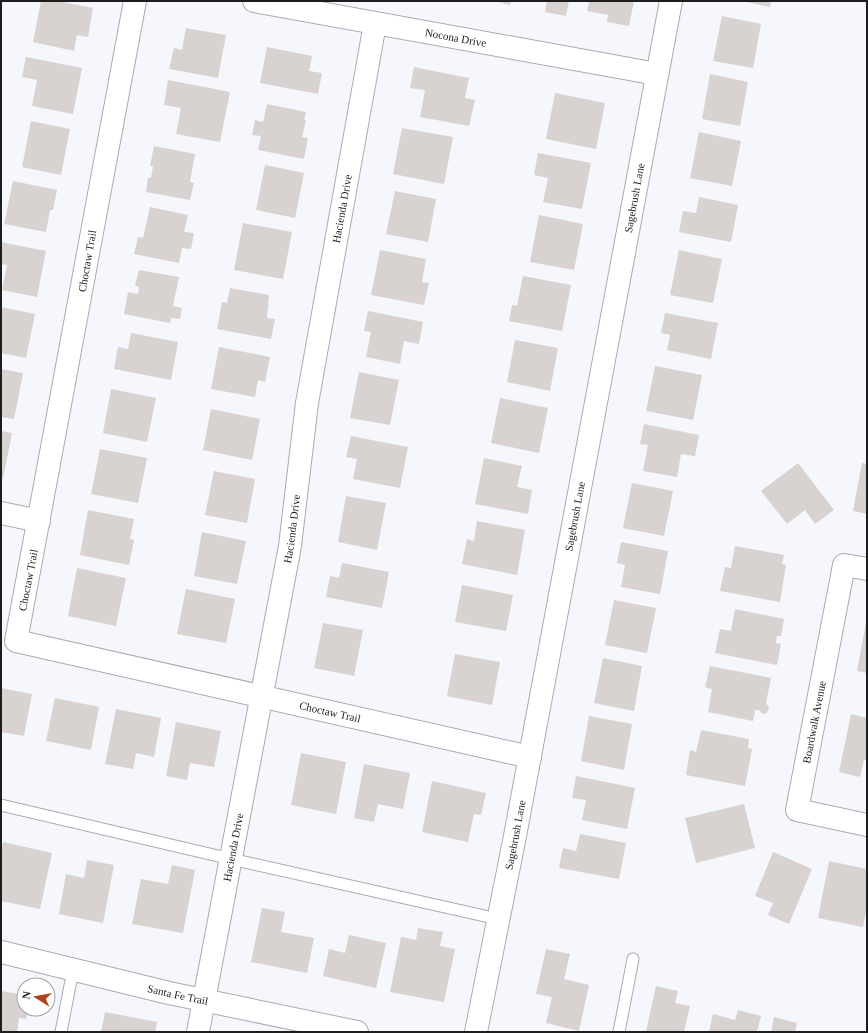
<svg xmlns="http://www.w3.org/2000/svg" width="868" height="1033" font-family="Georgia,serif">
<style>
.building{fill:#d8d2d0}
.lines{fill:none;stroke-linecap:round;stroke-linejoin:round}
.service-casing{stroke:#a9abb0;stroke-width:13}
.minor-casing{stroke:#a9abb0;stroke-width:24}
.tertiary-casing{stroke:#a9abb0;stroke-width:24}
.service{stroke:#fff;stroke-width:11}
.minor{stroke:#fff;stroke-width:22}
.tertiary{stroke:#fff;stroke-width:22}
.labels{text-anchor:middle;stroke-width:3;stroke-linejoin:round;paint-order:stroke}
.street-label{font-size:11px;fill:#1d1d1f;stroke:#fff}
</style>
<rect width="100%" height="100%" fill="#f5f7fd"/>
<path class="building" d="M41,1H57L93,8L88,37L77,35L74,51L33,42Z
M494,1H511L510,5Z
M547,1H569L566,16L545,12Z
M589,1H634L629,26L607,22L608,15L587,11Z
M741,1H771L770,7Z
M722,16L761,24L753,68L713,61Z
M186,28L226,35L218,78L169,69L174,48L182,50Z
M267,47L312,56L309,71L322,73L318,94L260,83Z
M26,57L82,68L73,114L32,106L37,80L22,77Z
M414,67L469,78L465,98L475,100L469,126L420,117L425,90L410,88Z
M710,74L748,82L740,126L702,119Z
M168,80L230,92L220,142L176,134L181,108L164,105Z
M555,93L605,103L596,149L546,139Z
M267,104L306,112L304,120H306L302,137L308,138L304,159L258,150L261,136L252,135L255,120L263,122Z
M31,121L70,129L61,175L22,167Z
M402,128L453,137L444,184L393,174Z
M699,132L741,141L732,186L690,178Z
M154,146L195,154L190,182L194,183L190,200L146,192L148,178H151L153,166H150Z
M538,153L591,163L582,209L543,202L548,178L534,175Z
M265,165L304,173L295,218L256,210Z
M13,181L57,190L53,210H50L46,232L4,224Z
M395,191L436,199L428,242L386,234Z
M699,197L738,205L731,242L679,232L683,211L696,213Z
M150,207L188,215L184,232L194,233L191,249L182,248L179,263L134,254L138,237L143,238Z
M539,215L583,224L574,270L530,262Z
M243,223L292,232L283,279L234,270Z
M1,242L46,251L37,297L2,290L7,265L1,264Z
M380,250L426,259L422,282L429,283L424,305L371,295Z
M679,250L722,259L713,303L670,295Z
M139,270L179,277L173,306L182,308L180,319L171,318L170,323L124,314L128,292L138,294L139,287L135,286Z
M523,276L571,285L562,331L509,321L512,305L517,306Z
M230,288L269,295L267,318L275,319L271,339L217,329L222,302L227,303Z
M1,307L35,314L26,358L1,353Z
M368,311L423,322L419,344L404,341L400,364L366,357L371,332L364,331Z
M665,313L718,323L711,359L667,350L670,335L661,333Z
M131,333L178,342L171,380L114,369L118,347L128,349Z
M515,340L558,348L550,391L507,382Z
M219,347L270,357L265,382L258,380L255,397L211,389Z
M655,366L702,375L693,420L646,411Z
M1,369L23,373L14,419L1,417Z
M359,372L399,380L390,425L350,418Z
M111,389L156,398L147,442L103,433Z
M500,398L548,408L539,453L491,443Z
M211,409L260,419L252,460L203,450Z
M644,424L699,435L695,456L681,454L677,477L643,471L648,445L640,444Z
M1,431L12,433L3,479H1Z
M351,436L408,447L400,488L353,479L357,459L346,457Z
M100,449L147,458L138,503L91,494Z
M484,458L522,466L517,487L532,490L528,514L475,504Z
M798,463L834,510L815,524L805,510L787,524L761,491Z
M862,463L867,464V514L853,511Z
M214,471L255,479L247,523L205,515Z
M632,483L673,491L664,536L623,528Z
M346,496L386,503L377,550L338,542Z
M88,510L134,519L130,539L134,540L129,565L80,555Z
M477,521L525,530L517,575L462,564L467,539L474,541Z
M202,532L246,541L237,584L194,576Z
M621,542L668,551L660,594L621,587L625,565L617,563Z
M735,546L784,555L782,564L786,565L780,602L720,591L725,567L731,568Z
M342,563L389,572L382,608L326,597L330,576L339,578Z
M77,568L126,578L116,626L68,616Z
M462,585L513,595L506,631L455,622Z
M186,589L235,599L226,643L177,634Z
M614,600L656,608L647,653L605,645Z
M735,609L784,619L781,636H777L776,643L781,644L777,665L715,653L720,629L731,631Z
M866,622H867V673L857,671Z
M323,623L363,630L354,676L314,668Z
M455,654L500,662L492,705L447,696Z
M603,658L642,666L634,711L594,703Z
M710,666L771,678L766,703L769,707L767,713L763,714L759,710H755L753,721L708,712L712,689L705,687Z
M1,688L32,694L24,736L1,732Z
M55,698L99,707L91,750L46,741Z
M116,709L161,718L154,757L136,753L133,769L105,764Z
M851,714L867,718V760H864L860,777L839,772Z
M589,716L632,724L624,770L581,761Z
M176,722L221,731L214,767L190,763L187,780L166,776Z
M701,730L749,739L748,748L752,749L745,786L686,775L690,750L696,752Z
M301,753L346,762L336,814L291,805Z
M364,764L410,773L403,809L378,804L374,822L354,818Z
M576,776L635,788L627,829L582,820L586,800L572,798Z
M432,781L486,793L481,815L474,814L468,842L422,832Z
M744,804L755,848L696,863L685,818Z
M580,834L626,843L619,879L559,868L563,848L576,851Z
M3,842L52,853L40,909L1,901V853Z
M773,852L812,869L789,924L768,915L773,903L755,896Z
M87,860L114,865L103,923L59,914L66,874L84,878Z
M829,861L867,869V908L863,927L818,918Z
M172,865L195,870L183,933L132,924L141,879L168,884Z
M262,908L285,912L281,932L314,938L307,973L251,962Z
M418,928L443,932L440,946L455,949L444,1002L390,992L401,937L416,940Z
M349,935L386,943L376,988L323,976L329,949L345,953Z
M546,949L570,954L564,979L589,985L579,1031L546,1023L552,997L536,994Z
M656,986L678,991L675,1003L690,1006L684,1032H646Z
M1,991L24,995V1009H28L26,1019L19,1018L17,1032H1Z
M738,1010L761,1016L757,1032H709L713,1014L735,1020Z
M105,1012L157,1022L155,1032H101Z
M774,1017L797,1023L795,1032H771Z"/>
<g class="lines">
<defs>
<path id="service" d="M1,805L231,859L498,919
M61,1032L73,970
M619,1032L633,959"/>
<g id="minor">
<path id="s1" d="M135,1L16,641L530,757"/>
<path id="s2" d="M254,1L657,74"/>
<path d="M1,513L39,521"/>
<path d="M867,569L844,565L797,810L867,825"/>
<path id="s3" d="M1,952L169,993L357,1032"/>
<path id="s4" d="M198,1032L290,546L307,403L375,24"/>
</g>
<g id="tertiary">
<path id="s5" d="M476,1032L515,836L671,1"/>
</g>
</defs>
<use href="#service" class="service-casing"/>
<use href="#minor" class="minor-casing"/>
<use href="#tertiary" class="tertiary-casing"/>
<use href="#service" class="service"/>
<use href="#minor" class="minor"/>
<use href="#tertiary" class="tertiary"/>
</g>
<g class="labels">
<g class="street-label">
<text dy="4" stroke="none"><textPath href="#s2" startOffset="205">Nocona Drive</textPath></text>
<text dy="4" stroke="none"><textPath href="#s5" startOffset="849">Sagebrush Lane</textPath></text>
<text dy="4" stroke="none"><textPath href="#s4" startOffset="836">Hacienda Drive</textPath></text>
<text transform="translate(87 261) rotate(-80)" y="4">Choctaw Trail</text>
<text dy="4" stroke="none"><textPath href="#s5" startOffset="525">Sagebrush Lane</textPath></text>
<text dy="4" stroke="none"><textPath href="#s4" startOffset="512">Hacienda Drive</textPath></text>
<text transform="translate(28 580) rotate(-79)" y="4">Choctaw Trail</text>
<text dy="4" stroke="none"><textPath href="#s1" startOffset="973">Choctaw Trail</textPath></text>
<text transform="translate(814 722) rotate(-79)" y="4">Boardwalk Avenue</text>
<text dy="4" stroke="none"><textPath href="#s5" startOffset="201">Sagebrush Lane</textPath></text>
<text dy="4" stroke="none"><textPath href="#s4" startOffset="188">Hacienda Drive</textPath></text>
<text dy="4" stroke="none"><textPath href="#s3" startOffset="182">Santa Fe Trail</textPath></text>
</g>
</g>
<rect width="868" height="1033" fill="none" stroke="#1d1d1f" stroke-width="4"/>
<g transform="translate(36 997) rotate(281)"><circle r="19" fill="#ffffff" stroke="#a5a5a5"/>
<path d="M0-3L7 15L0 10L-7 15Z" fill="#ac4421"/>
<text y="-6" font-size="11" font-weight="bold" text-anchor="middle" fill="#1d1d1f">N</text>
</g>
</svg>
